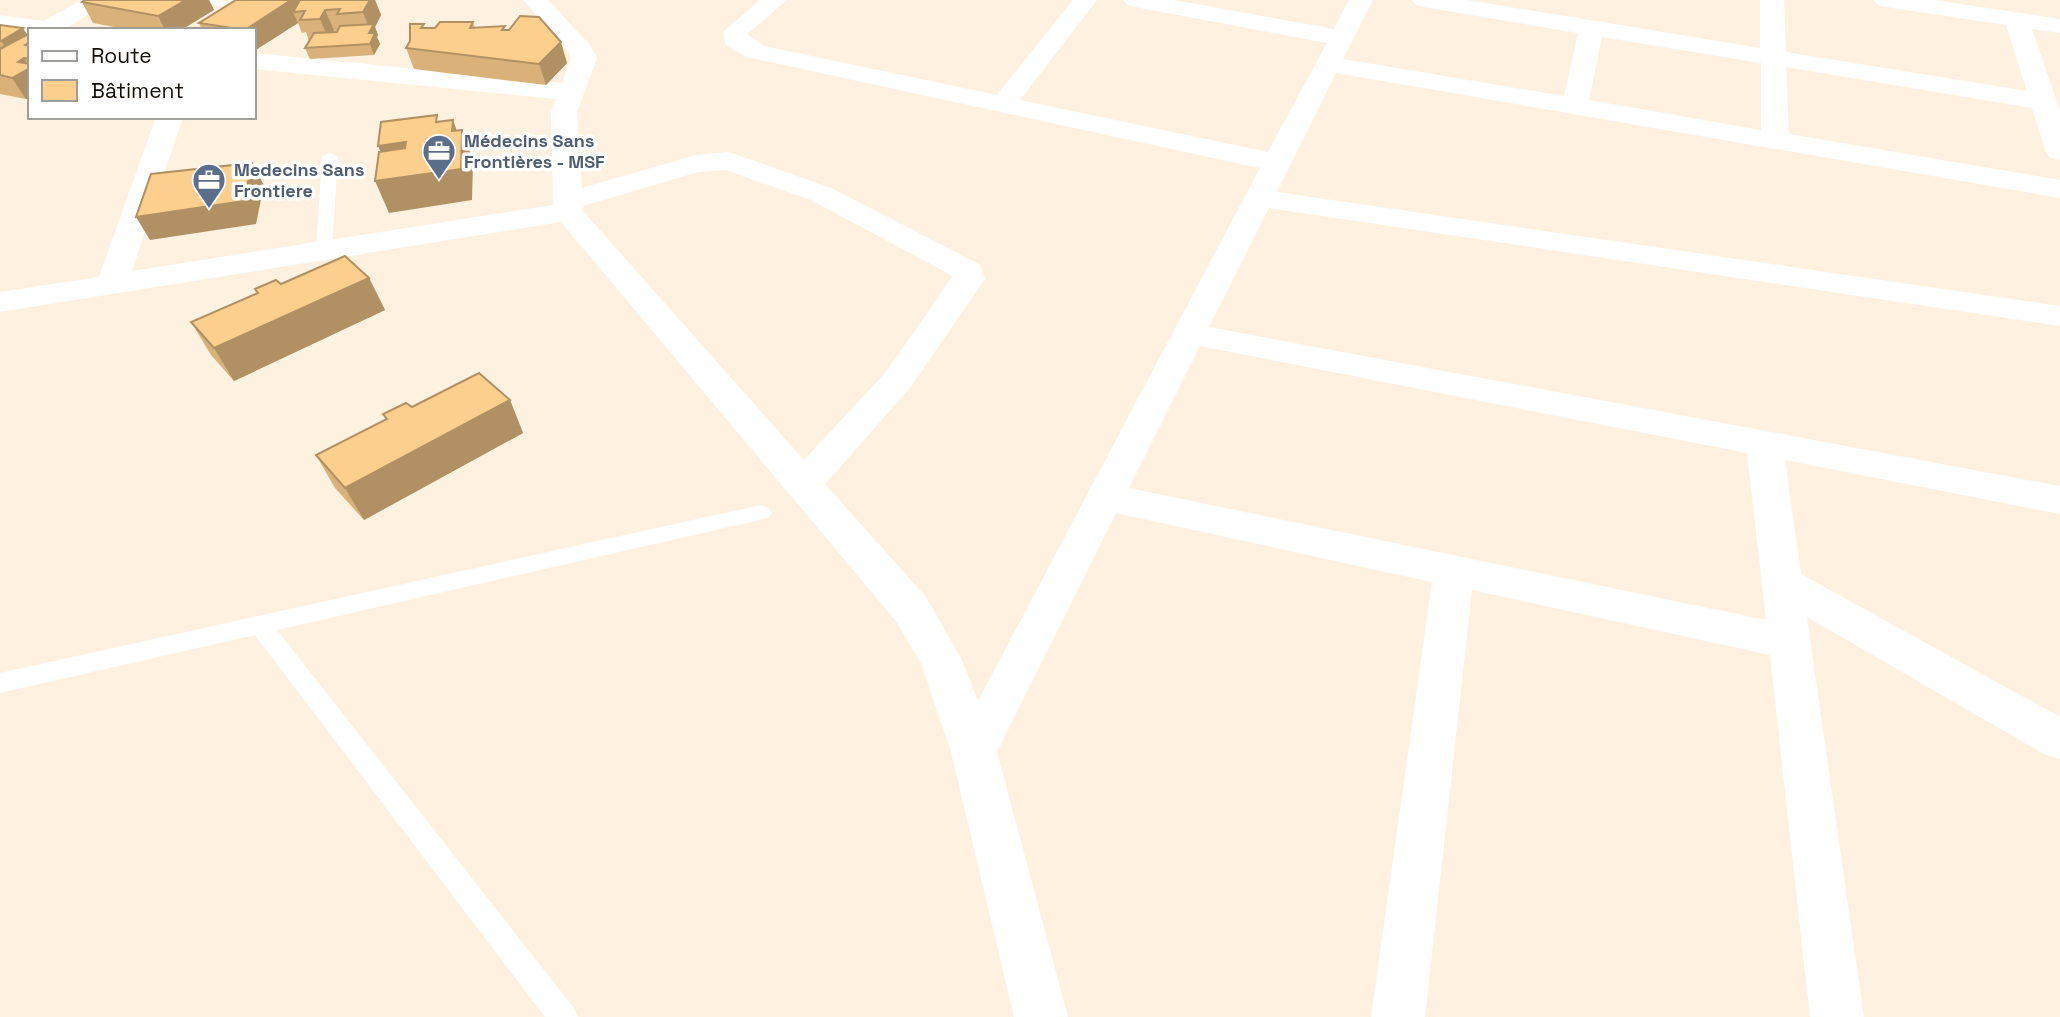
<svg xmlns="http://www.w3.org/2000/svg" width="2060" height="1017" font-family="'Space Grotesk',sans-serif">
<style>
.lines{fill:none;stroke-linecap:round;stroke-linejoin:round}
.lane{fill:#fff;fill-rule:evenodd}
.street{fill:#fff;fill-rule:evenodd}
.wall{fill:#dab279}
.shaded-wall{fill:#b19163}
.building{fill:#fdcf8d;stroke:#b19163;stroke-width:2}
.labels{text-anchor:middle;stroke-width:7;stroke-linejoin:round;paint-order:stroke}
.far-service-label{font-size:18px;font-weight:bold;fill:#4e5e75;stroke:#fff;text-anchor:start}
</style>
<rect width="100%" height="100%" fill="#fef1e0"/>
<g class="lines">
<path class="lane" d="M195,0H222L252,8L245,12Z
M330,152L338,157L332,251L324,256L316,251L322,157Z
M761,505L768,508L772,513L768,518L277,630L573,1007L578,1017H545L255,635L0,693V673Z"/>
<path class="street" d="M82,0H111L64,30H30V34L0,29V15L43,21Z
M523,0H548L589,44L597,58L577,112L582,188L696,155L729,152L831,188L979,264L985,279L910,388L825,484L926,597L962,660L978,701L1260,168L747,57L726,45L723,32L760,0H787L747,34L764,46L997,95L1073,0H1097L1020,100L1268,152L1327,43L1135,7L1127,5L1123,0H1174L1334,29L1349,0H1373L1343,59L1564,96L1578,33L1424,7L1416,5L1412,0H1467L1760,48V0H1784L1786,52L2027,91L2006,25L1886,7L1878,5L1874,0H1934L2060,19V33L2032,29L2060,111V160L2050,158L2046,152L2032,108L1786,67L1789,134L2060,180V198L1336,73L1277,192L2060,306V326L1269,208L1209,327L2060,486V514L1785,460L1801,574L2060,717V759L2044,754L1807,617L1864,1017H1810L1770,655L1472,590L1425,1017H1371L1432,582L1116,513L997,752L1068,1017H1014L951,752L921,663L896,621L561,222L0,312V292L99,277L156,117H183L132,271L553,205L551,112L556,99L254,69V53L562,83L571,58L568,51ZM1602,37L1761,63V130L1589,100ZM726,170L811,200L953,276L886,372L804,460L583,211V206L698,172ZM1200,346L1747,453L1766,620L1129,488Z"/>
</g>
<path class="wall" d="M85,0H209L214,10L181,30H130L93,23L82,2Z
M236,0H375L381,15L375,27L378,35L377,37L380,44L374,55L310,59L305,48L309,41L306,32L302,33L298,23L254,51V30H202L199,23Z
M473,22L475,28L506,30L567,63L546,85L414,69L406,48L435,28Z
M0,25L27,35L30,33V97L26,99L0,94Z
M369,278L385,310L234,381L211,355L191,322L257,293L255,289L281,284Z
M510,400L523,433L364,520L335,488L316,455L386,420L383,414L412,407Z"/>
<path class="shaded-wall" d="M186,0H209L214,10L181,30H165L158,16Z
M291,0H309L293,12L298,23L254,51V30H245Z
M370,0H375L381,15L375,27L378,35L377,37L380,44L374,55L370,44L369,33L370,31L363,12Z
M325,10L334,30L329,40L320,19Z
M23,28L30,39V53L11,56L1,41Z
M561,42L567,63L546,85L539,64Z
M24,58L30,68V97L26,99L12,78L18,62Z
M453,120L461,142L462,130L473,161L472,200L389,213L375,181L452,131Z
M406,142L418,173L392,177L378,146Z
M252,163L264,185L256,224L150,240L136,217Z
M369,278L385,310L234,381L214,348Z
M510,400L523,433L364,520L345,488Z"/>
<path class="building" d="M85,0H186L158,16L82,2Z
M236,0H291L245,30L199,23Z
M300,0H370L363,12L337,14L340,9L325,10L320,19L300,20L305,11L293,12Z
M520,16L539,17L561,42L539,64L406,48L410,41V24H424L421,28H435L440,22H473L470,28L505,26L502,30H509Z
M374,24L369,33H375L370,44L305,48L314,33L337,32L340,26Z
M0,25L23,28L1,41L0,40Z
M30,33V42L25,45L30,46V59L24,58L18,62L30,64V68L12,78L0,75V49Z
M437,115L436,122L453,120L452,131L462,130L461,169L375,181L379,152L405,148L406,142L378,146L381,122Z
M252,163L244,201L136,217L151,174Z
M345,256L369,278L214,348L191,322L258,293L255,289L276,280L281,284Z
M479,373L510,400L345,488L316,455L387,419L383,414L406,403L412,407Z"/>
<defs>
<symbol id="office-pin" viewBox="-11 -11 22 30"><path d="M0 17L-7.5 6A9.5 9.5 0 1 1 7.5 6Z" fill="#5c6f8a" stroke="#fff"/><path d="M-6-3h4V-5.5h4V-3h4V5H-6ZM-1-4.5V-3h2v-1.5ZM-6 0V1H6V0Z" fill="#fff"/></symbol>
</defs>
<g fill-rule="evenodd">
<use href="#office-pin" x="420" y="132" width="38" height="52"/>
<use href="#office-pin" x="190" y="161" width="38" height="52"/>
</g>
<g class="labels">
<g class="far-service-label">
<text x="464" y="147">Médecins Sans<tspan x="464" dy="21">Frontières - MSF</tspan></text>
<text x="234" y="176">Medecins Sans<tspan x="234" dy="21">Frontiere</tspan></text>
</g>
</g>
<rect x="28" y="28" width="228" height="91" fill="#ffffff" stroke="#a09e9a" stroke-width="2"/>
<rect x="42" y="51" width="35" height="10" fill="#ffffff" stroke="#a09e9a" stroke-width="2"/>
<text x="91" y="63" font-size="21" fill="#120c03">Route</text>
<rect x="42" y="80" width="35" height="21" fill="#fdcf8d" stroke="#a09e9a" stroke-width="2"/>
<text x="91" y="98" font-size="21" fill="#120c03">Bâtiment</text>
</svg>
